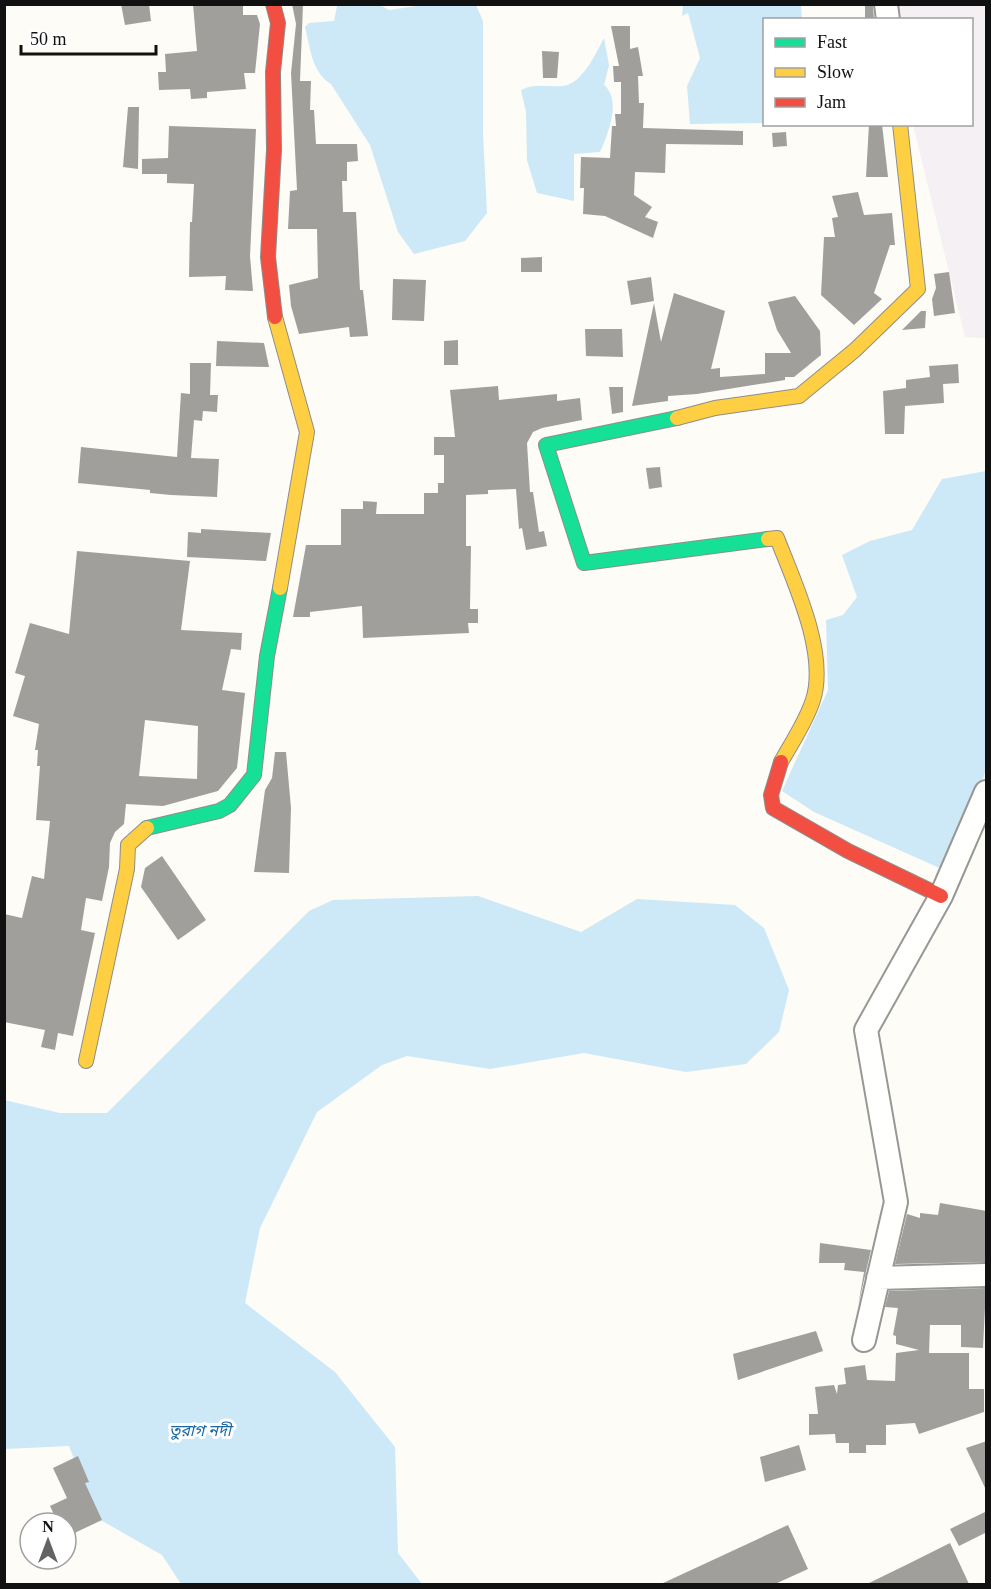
<svg xmlns="http://www.w3.org/2000/svg" width="991" height="1589" font-family="'Times New Roman','Noto Sans Bengali',serif">
<style>
.industrial{fill:#f5f0f3}
.water{fill:#cde8f7}
.building{fill:#a19f9c;fill-rule:evenodd}
.lines{fill:none;stroke-linecap:round;stroke-linejoin:round}
.street-casing{stroke:#979795;stroke-width:26}
.fast-casing{stroke:#8e8d8b;stroke-width:16}
.slow-casing{stroke:#8e8d8b;stroke-width:16}
.jam-casing{stroke:#8e8d8b;stroke-width:16}
.street{stroke:#fffffe;stroke-width:22}
.fast{stroke:#16e098;stroke-width:14}
.slow{stroke:#ffcf43;stroke-width:14}
.jam{stroke:#f24e42;stroke-width:14}
.labels{text-anchor:middle;stroke-width:6;stroke-linejoin:round;paint-order:stroke}
.water-label{font-size:16px;font-style:italic;fill:#1768a6;stroke:#fff}
</style>
<rect width="100%" height="100%" fill="#fdfcf7"/>
<path class="industrial" d="M883,5H986V338L965,337L913,125L972,124V20L887,19Z"/>
<path class="water" d="M424,5H476L483,21V133L487,213L465,241L414,254L398,232L370,145L331,84C312,73 310,47 305,27L309,23L334,21L337,6L340,5H380L389,10Z
M683,5H801L802,19L764,20V123L690,124L687,86L700,58L688,13L682,16Z
M604,38L609,65L604,85C622,100 608,134 600,152L574,154V201L537,193L527,160L526,112L521,90C535,83 547,87 562,86C582,85 596,53 604,38Z
M986,471V770L964,831L944,870L814,812L782,791L828,690L826,620L843,615L857,597L842,555L870,541L912,530L942,479Z
M478,896L581,932L637,899L735,905L764,928L789,990L779,1032L746,1064L686,1072L584,1053L490,1069L407,1056L382,1065L317,1112L260,1228L245,1303L335,1372L395,1447L398,1553L422,1584H181L162,1555L97,1518L69,1446L5,1449L4,1100L60,1113H107L309,911L333,900Z"/>
<path class="building" d="M121,4H149L151,21L125,25Z
M193,4H243V15H257L260,24L255,73H244L246,89L207,92V98L191,99L190,89L159,90L158,72H166L165,54L197,51Z
M292,4H303L300,81H311L310,110H314L316,144H357L358,161L347,162V181H342L343,212H356L360,290H363L368,336L350,337L349,327L299,334L291,306L289,285L318,278L317,229H288L290,191L297,190L291,73L296,24Z
M865,6H873L874,20H865Z
M611,26H630V49L638,47L643,76H638L639,103H644L643,128L743,131V145L666,144L665,173L635,172L634,195L652,207L645,217L658,222L653,238L605,216L583,214L584,188H580L581,157L610,158L612,126H616L615,114H621V82H614L613,66H619Z
M542,51L559,52L557,78H543Z
M128,107H139L138,169L123,167Z
M869,124H882L888,177H866Z
M169,126L256,129L250,256L253,291L225,290L226,276L189,277L190,222H192L194,184L167,183V174H142V159L168,158Z
M786,132L787,146L773,147L772,133Z
M858,192L864,215L892,213L895,245H890L874,293L882,299L854,325L821,295L824,237H835L832,218L838,217L832,196Z
M542,257V272H521V258Z
M949,272L955,313L934,316L932,299L936,288L934,274Z
M651,277L654,301L631,305L627,281Z
M393,279L426,280L424,321L392,320Z
M674,293L725,311L711,369L720,368V377L765,374V353H791L777,330L768,302L795,296L820,331L821,355L794,377H785V380L697,394L668,396V401L632,406L654,303L661,342Z
M921,311H926L925,328L902,330Z
M585,329H622L623,357L586,356Z
M458,340V365H444V341Z
M217,341L264,343L269,367L216,366Z
M190,363H211L210,395H218L217,412L203,411L202,421L194,420L191,458L219,459L217,497L171,495L150,493V490L78,483L81,447L177,457L181,393L190,394Z
M958,364L959,383L943,384L944,403L905,406L904,434H885L883,391L906,388V380L930,377L929,366Z
M498,386L499,400L557,394V401L580,398L582,420L542,428L533,432L527,443L530,492H533L539,532L544,531L547,546L526,550L522,528L519,529L516,489L488,490V494L466,495V546H471L470,609H478V623H468L469,633L363,638L362,606L310,612V617H293L306,545H341V509H363V501L377,502L376,514H424V493H438V483H444V455H434V437H455L450,390Z
M609,387H623V412L612,414Z
M660,467L662,487L649,489L646,468Z
M201,529L271,533L266,561L187,557L188,532L201,533Z
M77,551L190,561L181,630L242,633L241,650L231,649L222,690L245,693L237,768L218,791L163,806L126,804L124,824L115,832L110,843L109,867L102,901L86,898L81,930L95,933L73,1036L58,1033L55,1050L41,1047L45,1030L4,1022V914L22,918L32,876L44,879L50,821L36,820L40,766H37L38,750H35L39,724L13,716L25,676L15,673L30,623L69,634ZM145,720L198,726L197,779L139,776Z
M275,752H286L291,808L289,873L254,872L265,790L272,778Z
M162,856L206,920L178,940L141,887L145,868Z
M940,1203L987,1211V1262L895,1264L907,1214L920,1218V1213L938,1215Z
M820,1243L871,1250L858,1306L864,1272L844,1270L845,1263H819Z
M986,1288L983,1348L961,1347V1325H930L929,1353H969V1389H984V1412L919,1434L915,1423L886,1425V1445H866V1453H849V1443H836L835,1434L809,1435V1414H818L815,1387L834,1385L837,1394L838,1385L846,1384L844,1368L865,1365L867,1380L895,1381L896,1353L919,1350L896,1344V1336L893,1335L898,1308L885,1307L889,1291Z
M816,1331L823,1351L738,1380L733,1354Z
M987,1441V1492L966,1448Z
M799,1445L806,1470L765,1482L760,1457Z
M78,1456L89,1482L85,1483L102,1520L66,1537V1523H58L50,1506L67,1498L53,1468Z
M987,1511V1532L959,1546L950,1529Z
M788,1525L808,1569L775,1584H661Z
M950,1543L969,1584H867L906,1565Z"/>
<g class="lines">
<defs>
<path id="street" d="M886,4L888,20
M878,1278L986,1275
M864,1340L896,1202L866,1030L941,896L986,792"/>
<path id="fast" d="M677,418L546,445L584,563L768,539
M147,828L219,811L230,805L254,775L267,656L280,588"/>
<path id="slow" d="M275,317L307,432L280,588
M677,418L715,408L799,396L855,350L918,289L900,124
M768,539L777,538C794,582 828,653 813,700C806,722 792,742 781,762
M86,1061L127,869L128,845L147,828"/>
<path id="jam" d="M273,4L278,23L273,72L274,150L268,257L275,317
M781,762L771,795L773,808L848,851L941,896"/>
</defs>
<use href="#street" class="street-casing"/>
<use href="#fast" class="fast-casing"/>
<use href="#slow" class="slow-casing"/>
<use href="#jam" class="jam-casing"/>
<use href="#street" class="street"/>
<use href="#fast" class="fast"/>
<use href="#slow" class="slow"/>
<use href="#jam" class="jam"/>
</g>
<g class="labels">
<g class="water-label">
<text x="200" y="1436">তুরাগ নদী</text>
</g>
</g>
<rect width="991" height="1589" fill="none" stroke="#111111" stroke-width="12"/>
<rect x="763" y="18" width="210" height="108" fill="#ffffff" stroke="#a0a0a0" stroke-width="1.5"/>
<rect x="775" y="38" width="30" height="9" fill="#16e098" stroke="#a0a0a0" stroke-width="1.5"/>
<text x="817" y="48" font-size="18" fill="#111111">Fast</text>
<rect x="775" y="68" width="30" height="9" fill="#ffcf43" stroke="#a0a0a0" stroke-width="1.5"/>
<text x="817" y="78" font-size="18" fill="#111111">Slow</text>
<rect x="775" y="98" width="30" height="9" fill="#f24e42" stroke="#a0a0a0" stroke-width="1.5"/>
<text x="817" y="108" font-size="18" fill="#111111">Jam</text>
<g transform="translate(48 1541)"><circle r="28" fill="#ffffff" stroke="#a0a0a0" stroke-width="1.5"/>
<path d="M0-4.5L10 22L0 15L-10 22Z" fill="#646362"/>
<text y="-9" font-size="16" font-weight="bold" text-anchor="middle" fill="#111111">N</text>
</g>
<path d="M21 45v9h135v-9" fill="none" stroke="#111111" stroke-width="3"/>
<text x="30" y="45" font-size="18" fill="#111111" stroke="#ffffff" stroke-width="4.5" paint-order="stroke">50 m</text>
</svg>
